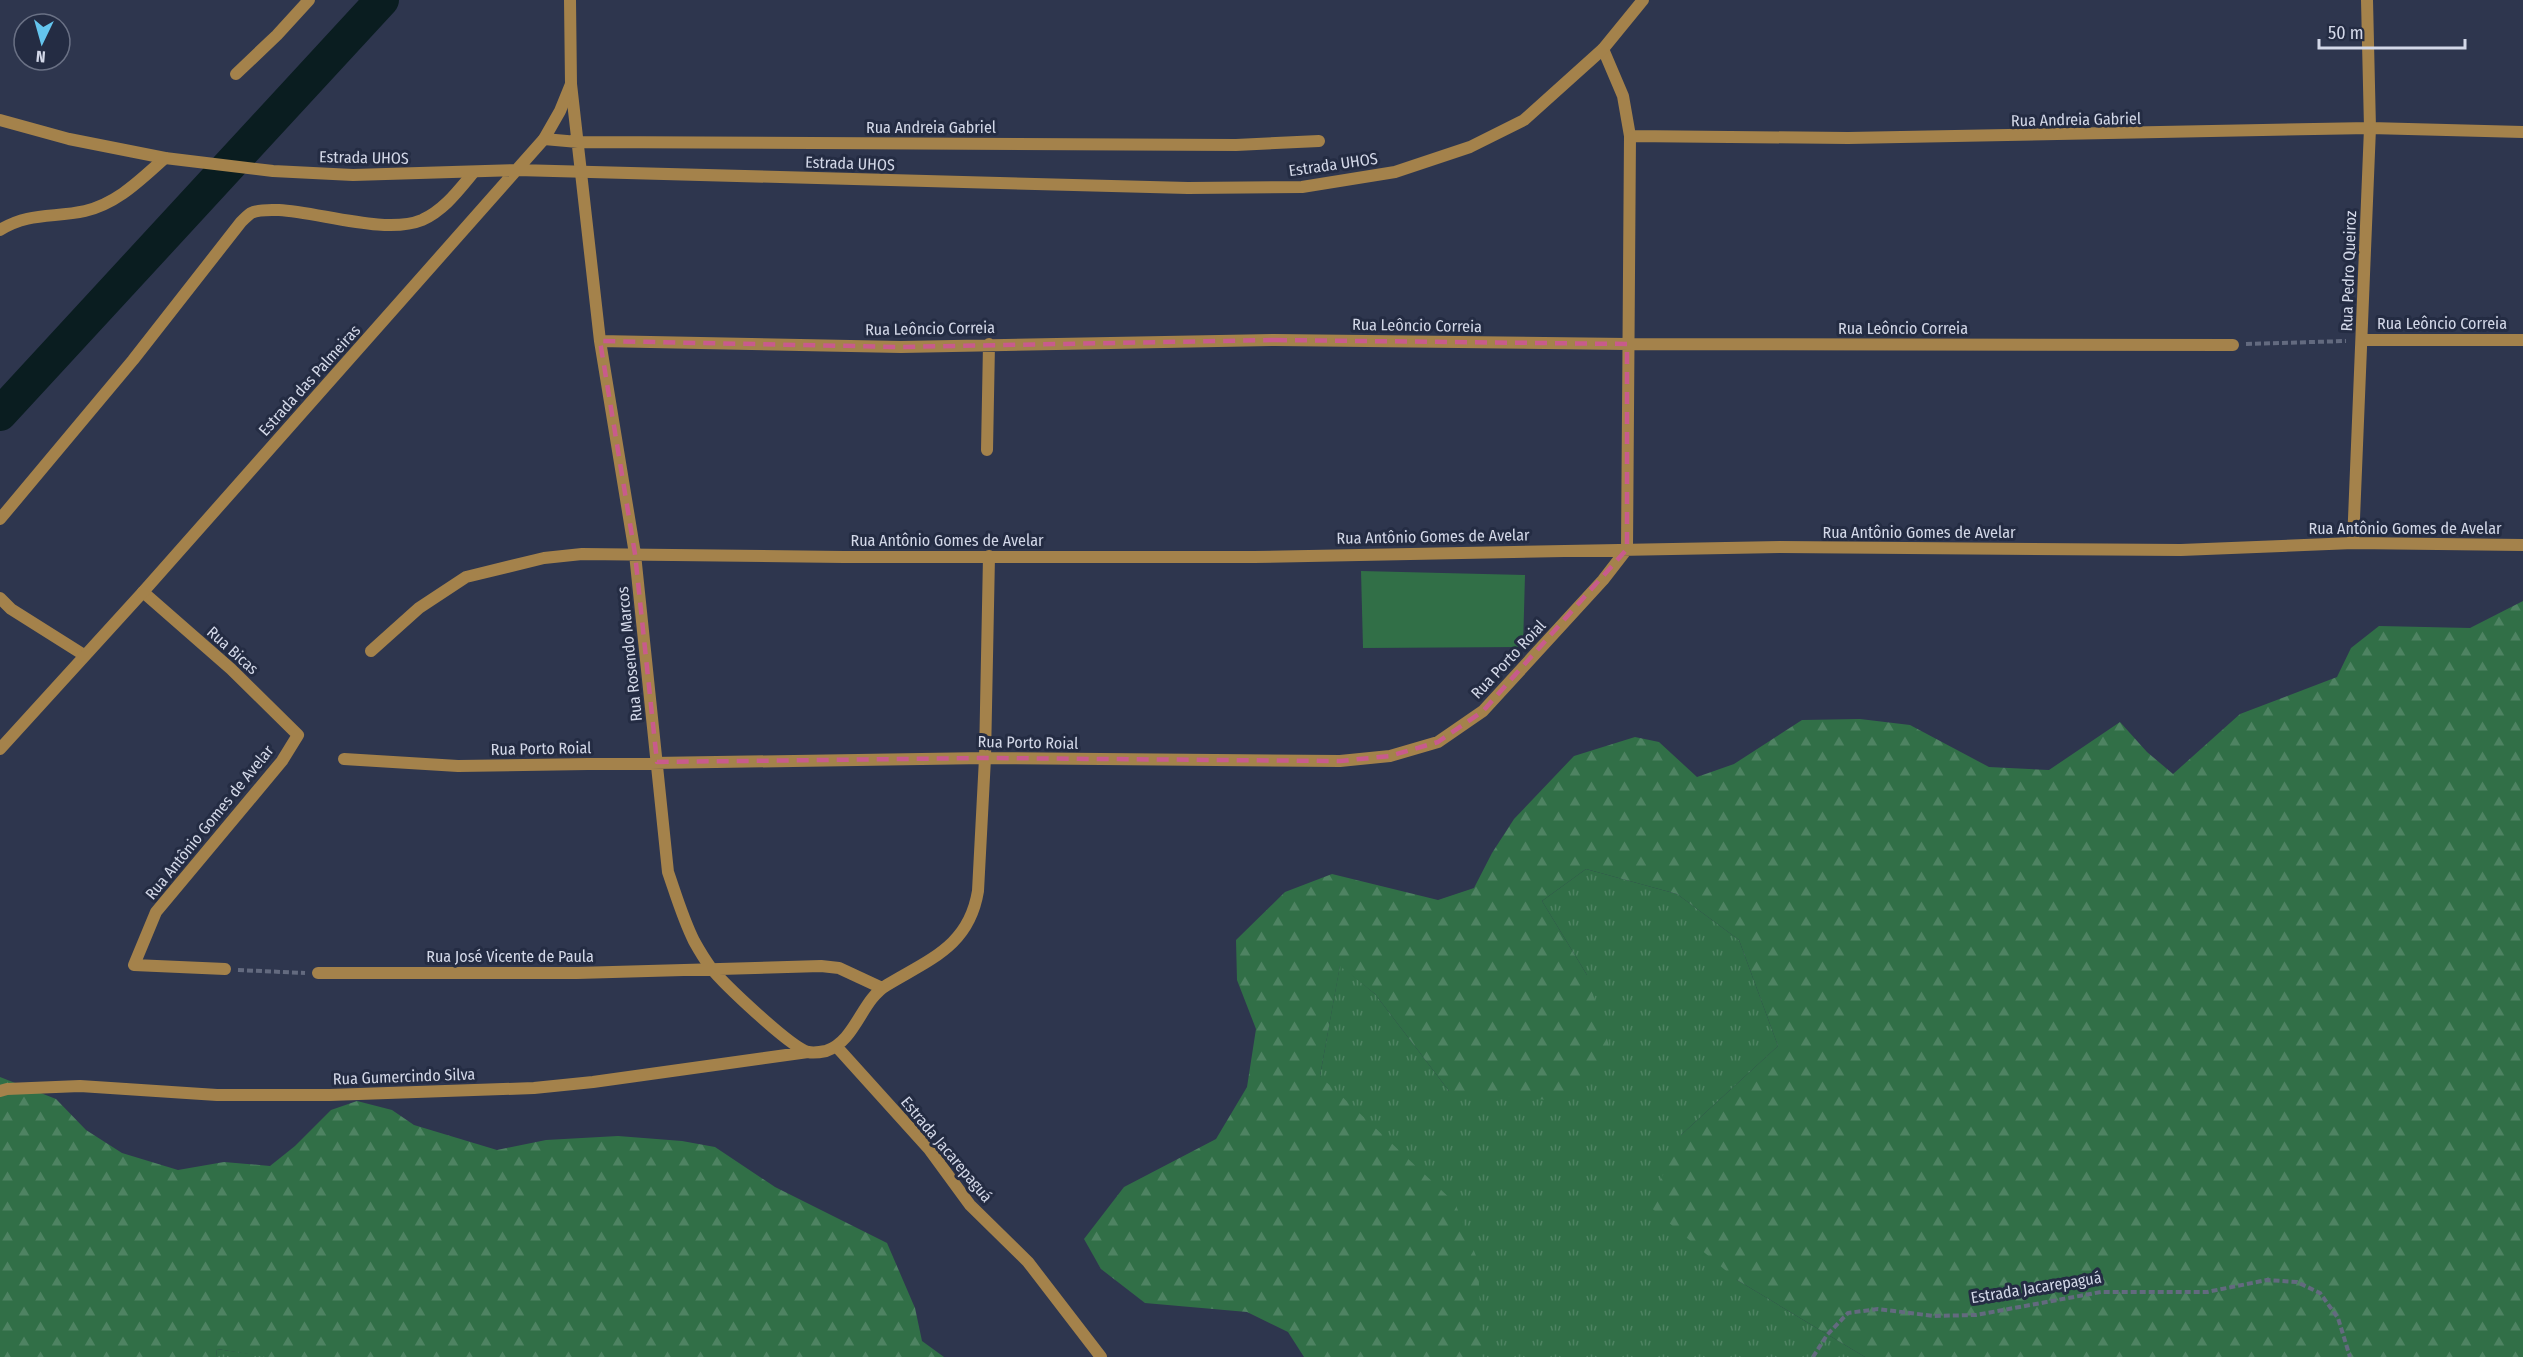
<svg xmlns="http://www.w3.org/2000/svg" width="2523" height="1357" font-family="'Fira Sans Condensed',sans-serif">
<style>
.grass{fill:url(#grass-tufts)}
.forest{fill:url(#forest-firs)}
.garden{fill:#316f47}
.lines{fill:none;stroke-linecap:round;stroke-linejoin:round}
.river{stroke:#0a1d20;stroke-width:34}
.path{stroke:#636a7f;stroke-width:4;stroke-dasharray:6 3;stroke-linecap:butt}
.minor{stroke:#a4824b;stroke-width:12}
.tertiary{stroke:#a4824b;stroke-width:12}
.marked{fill:none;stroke:#c85b8c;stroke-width:4.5;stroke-dasharray:12 8;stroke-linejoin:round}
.labels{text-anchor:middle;stroke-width:6;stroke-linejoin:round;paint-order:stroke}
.street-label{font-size:16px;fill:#d3d8e8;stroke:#242c43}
</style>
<defs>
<pattern id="grass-tufts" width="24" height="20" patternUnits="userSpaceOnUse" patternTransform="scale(1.5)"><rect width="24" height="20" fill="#316f47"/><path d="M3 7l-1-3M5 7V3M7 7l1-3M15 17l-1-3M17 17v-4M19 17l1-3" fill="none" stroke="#4e8362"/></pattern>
<pattern id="forest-firs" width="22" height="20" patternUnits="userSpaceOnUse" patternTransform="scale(1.5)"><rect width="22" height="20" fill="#316f47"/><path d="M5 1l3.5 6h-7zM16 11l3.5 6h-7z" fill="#4e8362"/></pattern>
</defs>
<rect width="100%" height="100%" fill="#2e364e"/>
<path class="grass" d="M1586,869L1677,894L1739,940L1778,1046L1681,1135L1737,1280L1865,1357H1482L1320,1076L1340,965L1375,994L1449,1091L1587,975L1542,901Z
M217,1349L265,1356L266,1357H216Z"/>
<path class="forest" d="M2523,601V1357H1865L1737,1280L1649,1206L1681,1135L1778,1046L1739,940L1677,894L1586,869L1542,901L1587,975L1611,1052L1559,1101L1449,1091L1375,994L1340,966L1320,1076L1455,1203L1478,1261L1482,1357H1304L1288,1332L1247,1312L1145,1303L1101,1269L1084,1239L1124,1187L1216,1139L1247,1087L1256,1029L1237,980L1236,940L1285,892L1332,874L1438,900L1474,888L1492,853L1514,819L1574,756L1635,737L1659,742L1697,777L1734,764L1802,720L1860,719L1910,725L1989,767L2049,770L2120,722L2147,752L2173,774L2240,714L2337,677L2351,648L2379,626L2470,628Z
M0,1077L56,1099L86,1130L122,1153L178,1170L224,1162L270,1166L295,1146L331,1110L357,1101L392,1110L414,1125L497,1150L546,1140L618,1136L682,1141L715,1147L775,1187L887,1243L915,1308L922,1341L944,1357H266L217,1349L216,1357H0Z"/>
<path class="garden" d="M1361,571L1525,575L1523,647L1363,648Z"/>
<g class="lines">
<path class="river" d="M0,414L382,0"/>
<path class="path" d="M2246,344L2346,341
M238,970L305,973
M1813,1357L1827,1335L1848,1313L1878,1309L1934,1316L1976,1315L2101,1292H2207L2267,1280L2297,1282L2320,1293L2338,1318L2350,1357"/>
<path class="minor" d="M236,74L277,35L309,0
M571,84L600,341L635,554L668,872C676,895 683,919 694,941C699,950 705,960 711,968C724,984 790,1047 808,1052C813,1053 821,1052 826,1051C856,1041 861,1000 887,985C930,959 969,946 978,891L985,758L989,556
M1630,136L1848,138L2370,128L2523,132
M544,139L578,142L1236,145L1319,141
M0,230C29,212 54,218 85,211C118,203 140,180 165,158
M2362,340H2523
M600,341L901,347L1275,340L1627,344L2233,345
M987,450L989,344
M0,519L133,360L241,222C244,219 248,215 251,213C259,209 271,210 279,210C319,212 386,235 422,220C444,210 458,191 473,173
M2353,543L2370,128L2367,0
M143,592L231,669L298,735L282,761L156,912L134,965L225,969
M0,598L11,609L84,655
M371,651L419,608L466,577L544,558L582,554L844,557H1254L1780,547L2181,550L2353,543L2523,545
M344,759L458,766L985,758L1340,761L1390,756L1438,742L1483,711L1603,580L1627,549L1630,136L1623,96L1603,49
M318,973H577L821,966L839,968L882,988
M836,1046L929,1149L970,1205L1028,1262L1101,1357
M0,1091L7,1089L80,1086L217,1095H330L534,1088L593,1082L808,1052"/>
<path class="tertiary" d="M0,120L69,139L165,158L273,171L353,175L517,170L1188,188L1302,187L1395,172L1470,147L1524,120L1603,49L1643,0
M0,749L143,592L544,139L560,111L571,84L570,0"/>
</g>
<path class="marked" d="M1275,340L1627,344V549L1483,711L1438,742L1390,756L1340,761L985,758L657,762L635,554L600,341L901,347Z"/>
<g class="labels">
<g class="street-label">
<text transform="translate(2076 119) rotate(-1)" y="6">Rua Andreia Gabriel</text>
<text x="931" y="133">Rua Andreia Gabriel</text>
<text transform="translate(364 157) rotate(1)" y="6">Estrada UHOS</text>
<text transform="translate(850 163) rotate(2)" y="6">Estrada UHOS</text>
<text transform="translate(1333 164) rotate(-8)" y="6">Estrada UHOS</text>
<text transform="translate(2348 271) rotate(-88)" y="6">Rua Pedro Queiroz</text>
<text x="2442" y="329">Rua Leôncio Correia</text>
<text transform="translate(1417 325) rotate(1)" y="6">Rua Leôncio Correia</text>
<text transform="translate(930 328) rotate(-1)" y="6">Rua Leôncio Correia</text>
<text x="1903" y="334">Rua Leôncio Correia</text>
<text transform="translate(309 380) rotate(-48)" y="6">Estrada das Palmeiras</text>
<text x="2405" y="534">Rua Antônio Gomes de Avelar</text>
<text x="1919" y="538">Rua Antônio Gomes de Avelar</text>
<text transform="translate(1433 536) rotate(-1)" y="6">Rua Antônio Gomes de Avelar</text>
<text x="947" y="546">Rua Antônio Gomes de Avelar</text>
<text transform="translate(233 650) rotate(42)" y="6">Rua Bicas</text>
<text transform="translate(629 654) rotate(-96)" y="6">Rua Rosendo Marcos</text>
<text transform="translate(1508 659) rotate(-47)" y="6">Rua Porto Roial</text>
<text transform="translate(1028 742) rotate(1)" y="6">Rua Porto Roial</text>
<text transform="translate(541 748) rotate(-1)" y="6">Rua Porto Roial</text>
<text transform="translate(209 822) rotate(-51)" y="6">Rua Antônio Gomes de Avelar</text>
<text x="510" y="962">Rua José Vicente de Paula</text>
<text transform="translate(404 1076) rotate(-2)" y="6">Rua Gumercindo Silva</text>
<text transform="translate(947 1149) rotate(50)" y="6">Estrada Jacarepaguá</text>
<text transform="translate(2036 1287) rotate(-9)" y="6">Estrada Jacarepaguá</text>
</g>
</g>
<g transform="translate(42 42) rotate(185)"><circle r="28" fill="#242c43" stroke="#6a7185" stroke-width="1.5"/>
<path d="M0-4.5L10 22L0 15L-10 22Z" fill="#64c5ee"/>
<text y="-9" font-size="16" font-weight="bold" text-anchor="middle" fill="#d3d8e8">N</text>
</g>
<path d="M2319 39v9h146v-9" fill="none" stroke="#d3d8e8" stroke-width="3"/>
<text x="2328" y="39" font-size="18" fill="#d3d8e8" stroke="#242c43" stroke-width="4.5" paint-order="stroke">50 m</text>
</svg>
